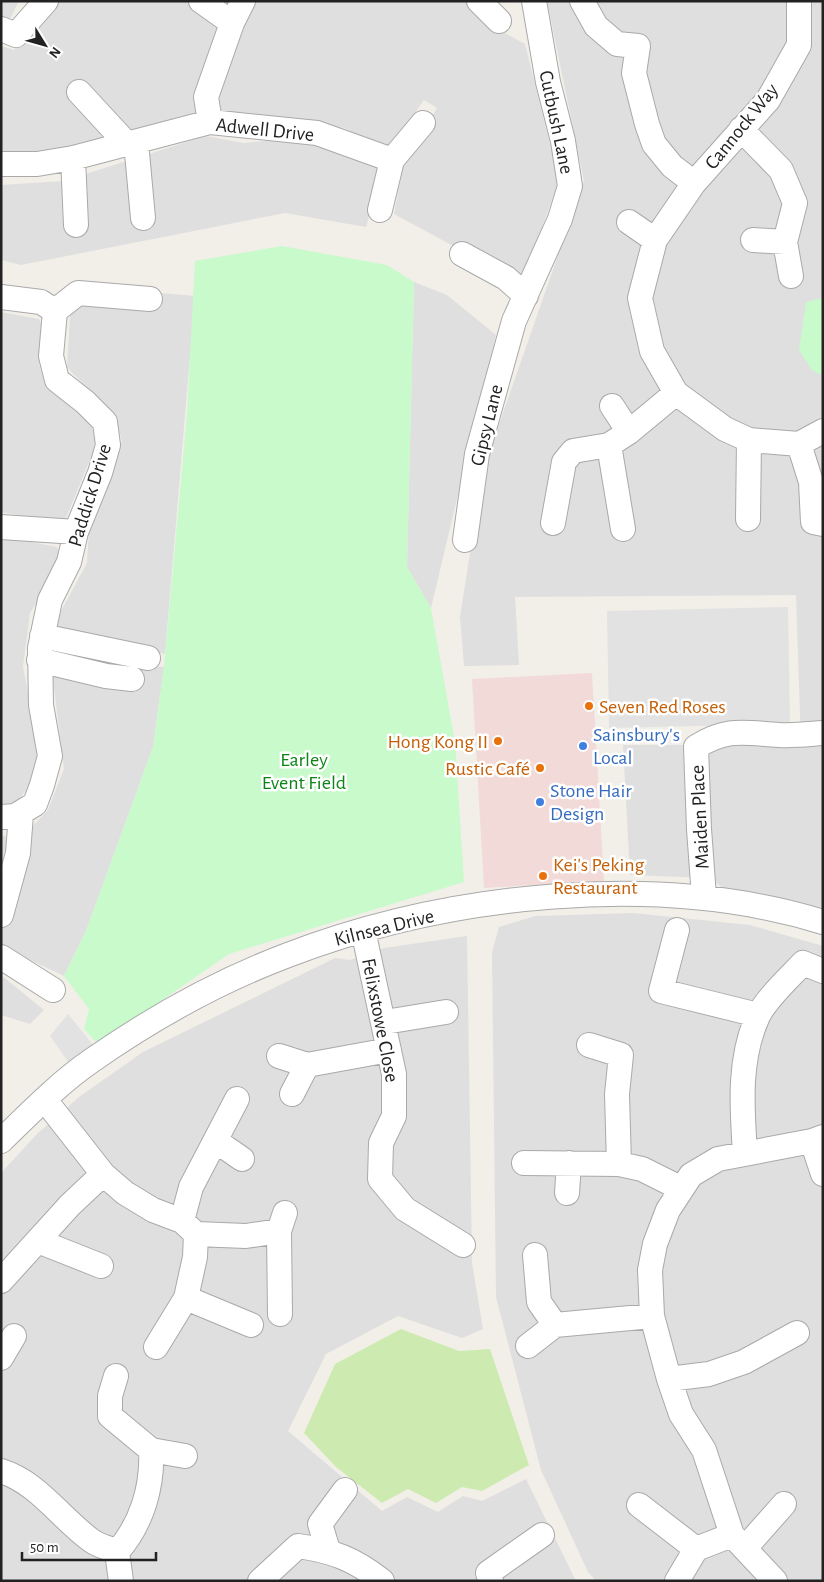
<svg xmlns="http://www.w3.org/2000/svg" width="824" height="1582" font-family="'Alegreya Sans',sans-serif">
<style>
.residential{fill:#e0dfdf}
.commercial{fill:#f2dad9}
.grass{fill:#cdebb0}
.park{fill:#c8facc}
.parking{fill:#e2e2e2}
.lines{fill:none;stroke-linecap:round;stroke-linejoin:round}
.minor-casing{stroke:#a9a9a9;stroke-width:26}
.minor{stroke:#fff;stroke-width:24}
.food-dot{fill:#e8710a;stroke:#fff;stroke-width:2}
.shop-dot{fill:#3f7fe0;stroke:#fff;stroke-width:2}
.labels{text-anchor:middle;stroke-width:5;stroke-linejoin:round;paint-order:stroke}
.street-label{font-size:20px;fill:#222;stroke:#fff}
.food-label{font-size:20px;fill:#c56008;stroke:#fff;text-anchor:start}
.shop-label{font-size:20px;fill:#366cbe;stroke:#fff;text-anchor:start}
.park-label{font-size:20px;fill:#0c8416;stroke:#fff}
</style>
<rect width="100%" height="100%" fill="#f2efe9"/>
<path class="residential" d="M1,1H19L7,25L1,22Z
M50,1H472L490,25L525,44L559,180L524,278L457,248L394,214L403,167L437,108L424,100L389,150L344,128L216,111L185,115L110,141L1,158V46L14,50Z
M547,1H823V913L726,890L709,878L630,875L623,745H801L796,595L515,597L519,665L464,666L460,617L483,470L584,181Z
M206,136L244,143L291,138L372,162L381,174L366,227L285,213L21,265L1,260V185L63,181Z
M414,282L447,295L496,335L431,608L407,567Z
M160,293L195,296L165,654L54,632L61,611L87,563L89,530L122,441L115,418L67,367L70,316L81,303L150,312Z
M1,312L39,319L43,328L39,364L44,381L91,421L96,445L64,523L1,512Z
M1,536L57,547L62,560L30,613L23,667L40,753L34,782L15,803L1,804Z
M135,665L164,667L153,747L86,931L64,976L1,946V927L30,829L48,810L64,769L52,671L131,685Z
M1,835L10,838L1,860Z
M633,913L750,925L823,946V1581H596L588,1572L541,1470L496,1297L492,952L499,927L535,916Z
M467,936L472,1263L483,1329L462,1338L398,1316L326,1354L288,1431L382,1511L407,1497L438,1512L463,1496L482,1501L526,1479L576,1581H1V1173L37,1134L79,1097L143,1052L335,958L350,960L384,948Z
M1,975L44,1010L30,1024L1,1015Z"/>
<path class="commercial" d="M592,673L604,881L484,888L472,679Z"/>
<path class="grass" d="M401,1329L459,1351L490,1349L529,1465L482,1491L462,1487L436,1503L408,1489L382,1503L336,1467L304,1433L335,1364Z"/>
<path class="park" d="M282,246L387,265L414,282L407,567L431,608L455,742L464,882L229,954L135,1019L96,1042L84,1029L89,1009L64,976L86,931L153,747L164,667L187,414L195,261Z
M823,298V376L812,370L799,350L806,302Z"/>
<path class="parking" d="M788,607L790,724L609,728L607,611Z
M68,1014L94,1046L69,1063L50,1036Z"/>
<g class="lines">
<defs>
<path id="minor" d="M201,1L232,23
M479,1L499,21
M582,1L596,26L617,44L638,46L634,73L647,124L654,144L672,166L694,183
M1,29L16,35L46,1
M79,92L127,144
M210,122L206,97L232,23L243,1
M741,129L781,170L795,203L785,242L791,276
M136,142L143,218
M73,158L76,225
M392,160L423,123
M1,164H37L73,158L210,122L317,133L392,160L380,210
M629,222L655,240
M753,240L785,242
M462,254L506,278L526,296
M1,297L41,302L55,311
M55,311L78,293L150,299
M612,406L629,432
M749,440L799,444L823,431
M799,444L811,482L813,522L823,524
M748,519L749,440L725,429L676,393L652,351L640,298L655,240L694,183L768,100L799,45V1
M553,523L564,462L573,451L609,445
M1,527L76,532
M623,529L609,445L629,432L676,393
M465,540L477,454L514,321L560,219L570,186L563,141L548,82L534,1
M42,636L148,658
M39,660L106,676L132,679
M1,817L15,816L35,804L42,785L50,756L41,705L40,648L50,600L69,562L76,532L100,473L108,445L105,422L85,402L57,380L51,356L55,311
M704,897L699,829L696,747C728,727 744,733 779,735C794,736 809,734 823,733
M1,915L18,853L21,814
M363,930L394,1074V1116L381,1143L380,1179L405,1209L463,1245
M677,930L661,991L758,1015
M1,957L53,990
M385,1022L446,1012
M589,1045L621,1055L617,1094L619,1164
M279,1056L307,1065
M292,1094L307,1065L389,1050
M45,1100L103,1174L125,1193L153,1210L182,1221L196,1234L246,1236L279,1231L285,1213
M1,1141C29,1114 59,1083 91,1061C151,1019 219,981 288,955C448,894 657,871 823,922
M216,1141L242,1159
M812,1141L823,1174
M745,1153C742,1108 738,1059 758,1016C766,999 789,978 803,963L823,971
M524,1163L619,1164L642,1169L680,1188
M567,1193L569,1163
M182,1221L191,1187L237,1099
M279,1231L280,1314
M38,1241L101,1266
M535,1255L539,1302L555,1325L652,1316
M1,1281L70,1205L103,1174
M186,1298L251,1325
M528,1346L555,1325
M156,1347L186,1298L195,1257L196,1234
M1,1358L14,1336
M116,1376L110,1396V1416L151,1450
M669,1379L709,1374L744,1362L797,1333
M1,1471C39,1483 61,1519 92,1541C99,1546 109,1548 117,1552L121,1581
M639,1505L696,1549L732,1535
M745,1548L784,1504
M328,1550L320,1524L345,1490
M117,1552C142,1524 153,1486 151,1450L185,1456
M260,1581L298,1546C333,1551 354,1559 382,1581
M491,1581L488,1573L542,1535
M677,1581L696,1549
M775,1581L732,1535L704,1450L681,1414L669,1379L652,1316L650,1270L655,1244L668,1210L691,1175L718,1159L812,1141L823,1137"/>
</defs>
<use href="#minor" class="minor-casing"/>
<use href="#minor" class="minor"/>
</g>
<g class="food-dot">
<circle cx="589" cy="706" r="5"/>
<circle cx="498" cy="741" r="5"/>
<circle cx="540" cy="768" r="5"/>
<circle cx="543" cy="876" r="5"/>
</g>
<g class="shop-dot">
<circle cx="583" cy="746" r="5"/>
<circle cx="540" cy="802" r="5"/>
</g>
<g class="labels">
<g class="street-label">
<text transform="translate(557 122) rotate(78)" y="7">Cutbush Lane</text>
<text transform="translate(741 126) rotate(-51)" y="7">Cannock Way</text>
<text transform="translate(265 129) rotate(6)" y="7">Adwell Drive</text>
<text transform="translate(486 425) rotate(-76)" y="7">Gipsy Lane</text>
<text transform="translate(89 495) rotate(-73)" y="7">Paddick Drive</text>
<text transform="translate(699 817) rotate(-93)" y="7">Maiden Place</text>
<text transform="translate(384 927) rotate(-14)" y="7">Kilnsea Drive</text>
<text transform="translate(381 1020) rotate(79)" y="7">Felixstowe Close</text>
</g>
<g class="food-label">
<text x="599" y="713">Seven Red Roses</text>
<text x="488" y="748" text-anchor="end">Hong Kong II</text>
<text x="530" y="775" text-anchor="end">Rustic Café</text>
<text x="553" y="871">Kei's Peking<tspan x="553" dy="23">Restaurant</tspan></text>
</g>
<g class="shop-label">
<text x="593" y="741">Sainsbury's<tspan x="593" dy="23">Local</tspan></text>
<text x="550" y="797">Stone Hair<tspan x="550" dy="23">Design</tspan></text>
</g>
<g class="park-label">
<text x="304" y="766">Earley<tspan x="304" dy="23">Event Field</tspan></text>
</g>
</g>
<rect width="824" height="1582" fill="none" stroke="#222222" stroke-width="5"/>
<g transform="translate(45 45) rotate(127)" stroke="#ffffff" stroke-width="4" paint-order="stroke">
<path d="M0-4L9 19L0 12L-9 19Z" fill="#222222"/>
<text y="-8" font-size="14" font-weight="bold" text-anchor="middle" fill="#222222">N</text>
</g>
<path d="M22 1552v8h134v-8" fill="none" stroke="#222222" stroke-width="2.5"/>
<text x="30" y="1552" font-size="15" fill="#222222" stroke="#ffffff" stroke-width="4" paint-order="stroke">50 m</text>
</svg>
